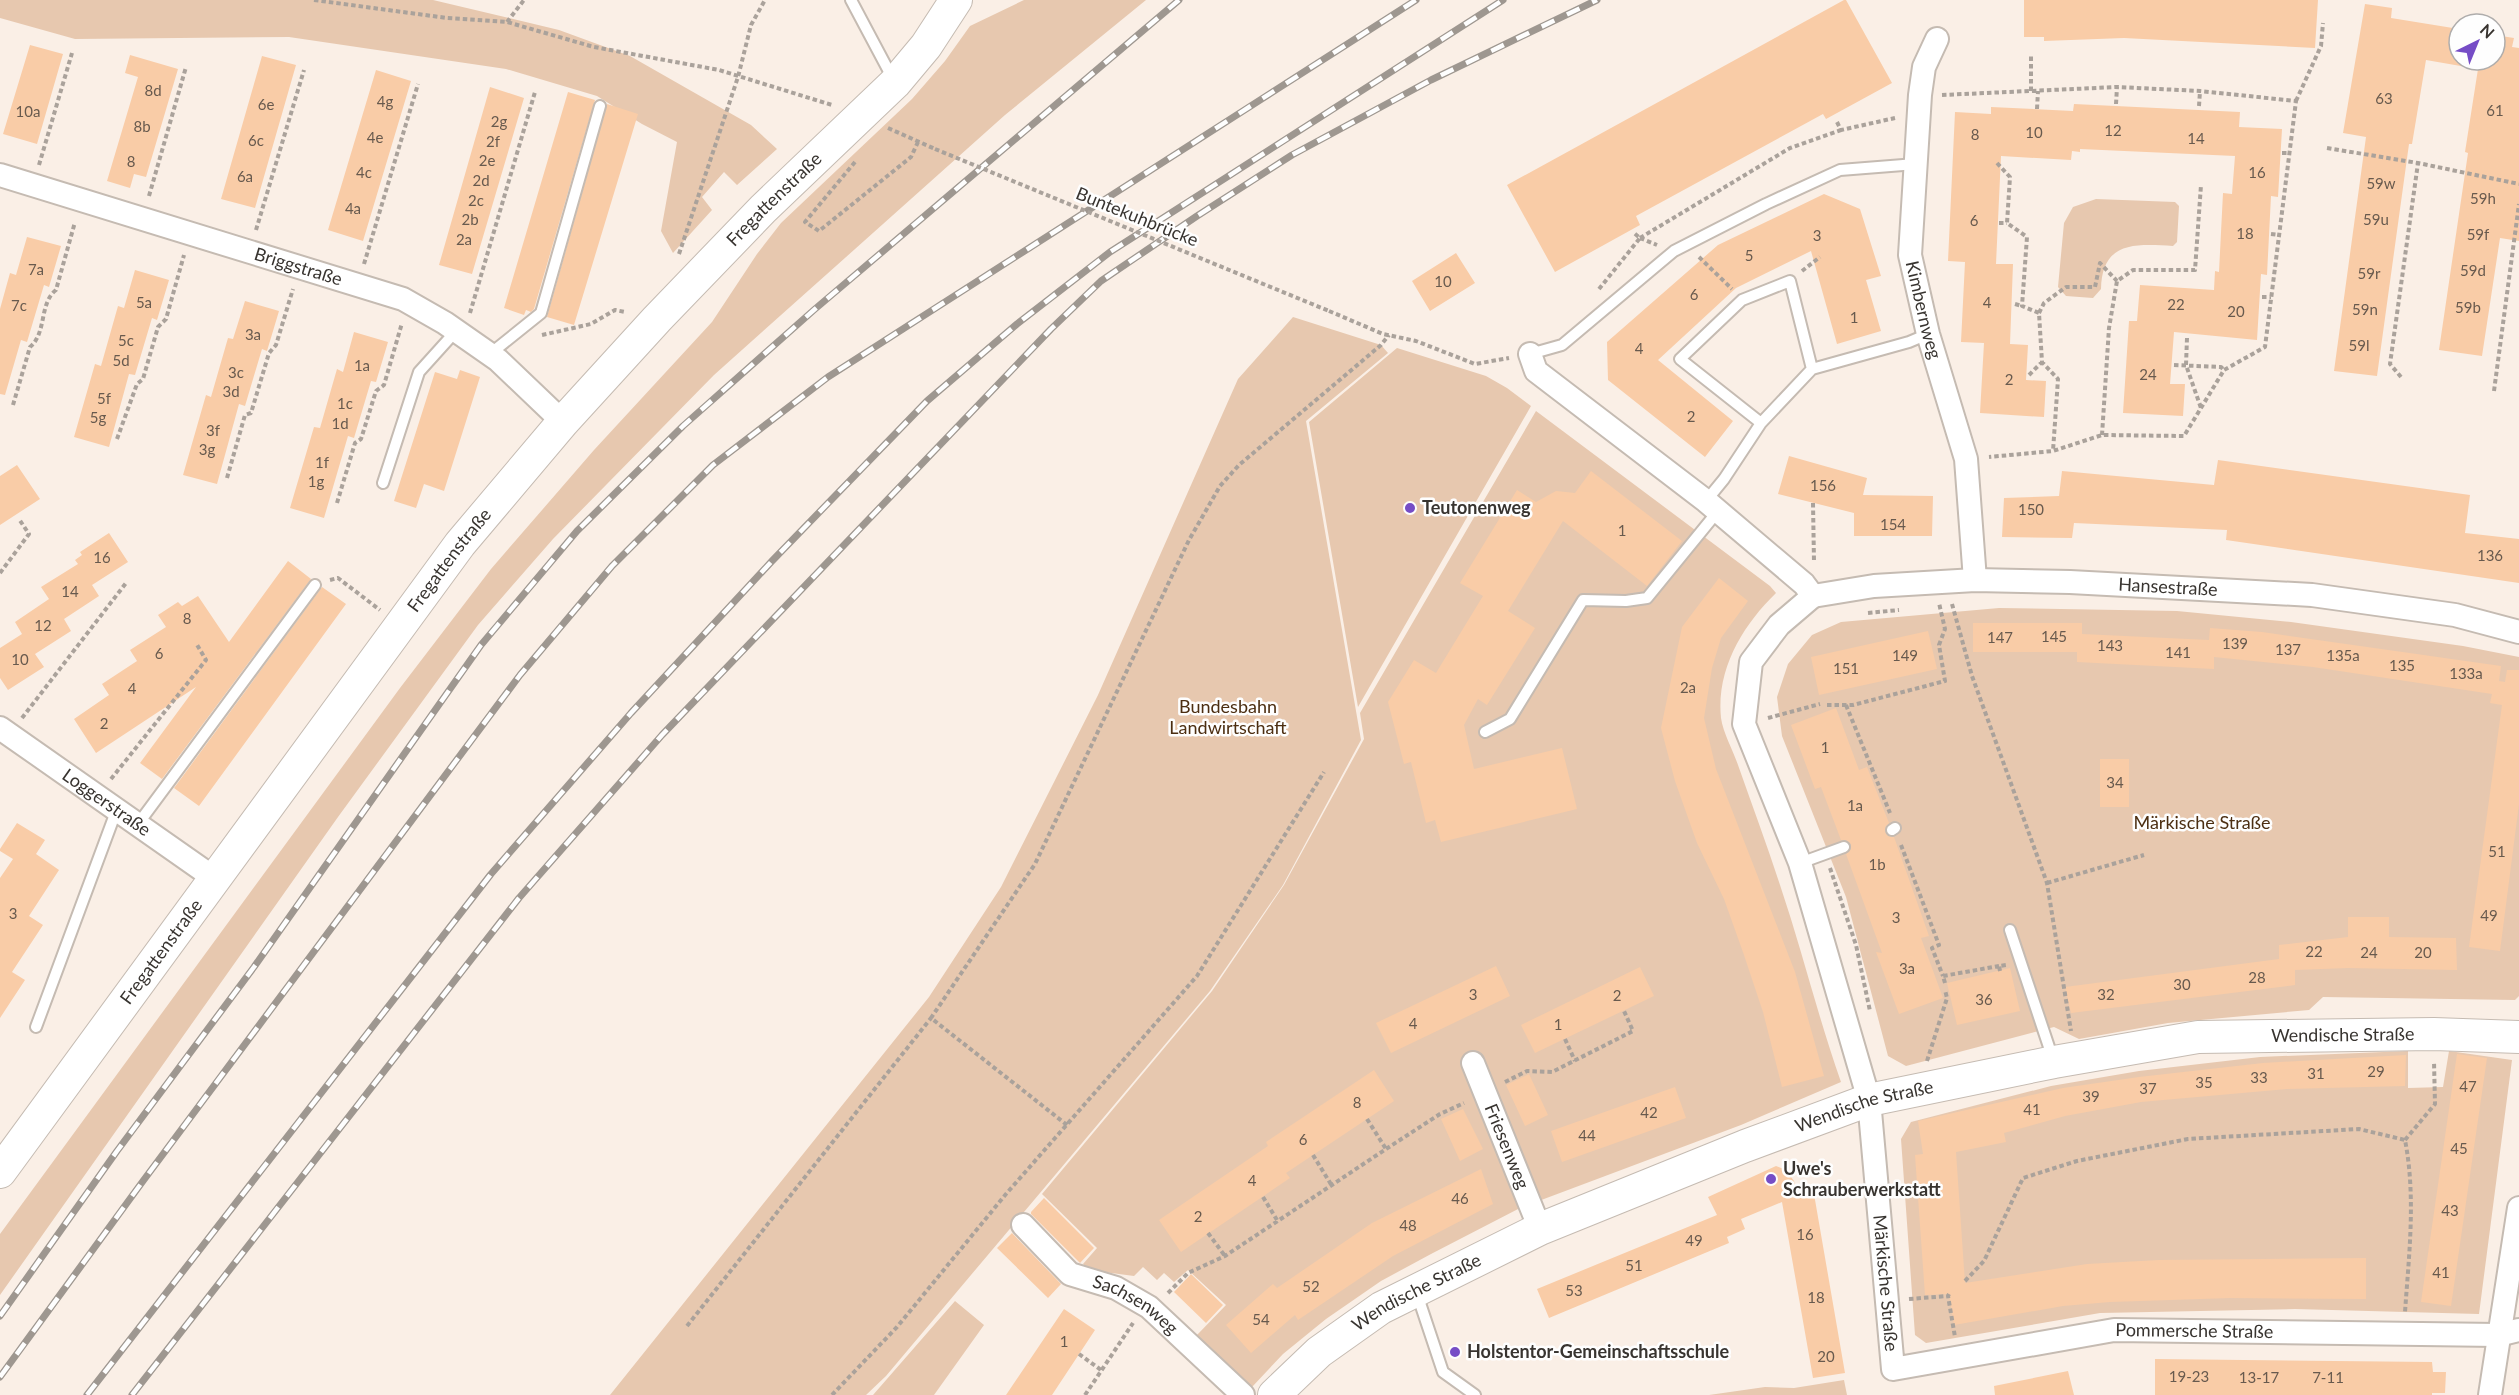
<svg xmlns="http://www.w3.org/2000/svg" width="2519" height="1395" font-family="Lato,sans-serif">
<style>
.green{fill:#e7c8af}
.building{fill:#f9cca7}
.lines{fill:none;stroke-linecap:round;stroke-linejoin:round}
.lane-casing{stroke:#c5bbb2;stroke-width:14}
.street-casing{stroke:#c5bbb2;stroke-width:26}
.secondary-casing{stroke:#c5bbb2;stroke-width:34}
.path{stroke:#aaa29b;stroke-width:4;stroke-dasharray:4.5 3;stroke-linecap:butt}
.lane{stroke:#fff;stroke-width:10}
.street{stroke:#fff;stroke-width:22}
.secondary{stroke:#fff;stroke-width:32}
.rail-casing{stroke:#9e9790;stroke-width:7}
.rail{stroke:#fefefe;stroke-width:4.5;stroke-dasharray:14;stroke-linecap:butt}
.path-bridge{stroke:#aaa29b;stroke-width:4;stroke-dasharray:4.5 3;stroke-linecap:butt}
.poi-dot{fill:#764dc6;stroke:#fefefe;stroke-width:2}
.labels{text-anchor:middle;stroke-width:5;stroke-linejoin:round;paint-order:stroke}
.number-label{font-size:15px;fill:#685a4e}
.street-label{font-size:18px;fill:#383430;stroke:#fefefe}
.poi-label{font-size:18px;font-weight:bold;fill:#383430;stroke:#fefefe;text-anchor:start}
.park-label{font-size:18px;fill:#4c2e11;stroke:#fefefe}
</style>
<rect width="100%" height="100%" fill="#faefe6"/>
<path class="green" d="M0,0H433L559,30L630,56L751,125L777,149L737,185L724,172L702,197L712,210L673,253L661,231L677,142L642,124L597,96L506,69L289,37L75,39L0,18Z
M1024,0H1146L1005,115L714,375L553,539L478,625L338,817L0,1295V1234L400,688L491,569L594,450L712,322L757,254L781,223L912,99L945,61L970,26Z
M2096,199L2175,202L2179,206L2177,242L2173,246C2135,244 2102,241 2101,289L2093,298L2066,296L2058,287L2064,223L2073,207Z
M1293,317L1381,345L1388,353L1306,421L1361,740L1283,885L1210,991L886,1376L866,1395H610L929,997L1001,887L1098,695L1238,379Z
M1397,348L1486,376L1507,388L1531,406L1358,707L1309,422Z
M1536,411L1770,586L1776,593C1743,625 1716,669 1721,718C1723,733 1733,750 1738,765C1752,805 1767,845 1780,885C1802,950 1818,1017 1841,1082L1741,1125L1520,1208L1431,1254L1381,1281L1326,1319L1283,1354L1252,1387L1245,1385L1197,1335L1226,1305L1188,1270L1174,1282L1164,1273L1157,1280L1143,1267L1134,1276L1089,1270L1083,1264L1097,1248L1042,1194L1212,991L1284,885L1364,739L1360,713Z
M1999,608L2177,611L2291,622L2463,646L2519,657V996L2515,1000L2323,997L2309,1010L2168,1023L2079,1039L2054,1027L1906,1066L1888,1056L1846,897L1782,736L1777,697L1788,664L1812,635L1841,622Z
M2408,1051V1088L2443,1087L2449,1051L2512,1060L2479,1314L2295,1309L2100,1313L1926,1343L1915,1335L1901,1139L1911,1122L2051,1086L2139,1071L2260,1057Z
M955,1301L984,1325L934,1395H873Z
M1844,1380L1847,1395H1709L1765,1387L1794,1388Z"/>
<path class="building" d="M1844,0H1846L1892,83L1826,119L1823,114L1636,216L1640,225L1555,272L1507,185Z
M2024,0H2318L2315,48L2124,38L2044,41V37H2024Z
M2365,4L2392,8L2391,18L2459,29V60H2495V35L2514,38L2512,47L2519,48V241L2500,238L2482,356L2439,350L2468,153L2465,152L2478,69L2426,60L2412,144H2409L2377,376L2334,371L2366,137L2343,133Z
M30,45L63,54L37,144L3,134Z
M130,55L178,69L146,177L134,174L130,188L107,181L138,77L125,73Z
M262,56L296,65L255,208L221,199Z
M376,70L411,81L363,241L328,230Z
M490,87L524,98L472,274L439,265Z
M568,92L595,100L534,309L531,312L526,310L524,315L504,308Z
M607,104L638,114L574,325L547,317Z
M2074,104L2240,112L2239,127L2282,129L2278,197L2271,196L2267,275L2261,274L2257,340L2174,332L2170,384H2185L2183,416L2123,413L2129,321H2137L2140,285L2214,290L2215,271L2219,272L2223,193L2232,194L2235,156L2080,149V152L2072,151L2071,160L2001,156L1996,264H2013L2010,344L2028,345L2026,380L2046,381L2044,417L1980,413L1984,343L1961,342L1965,262L1948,261L1955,112L1991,114V107L2073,111Z
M1824,194L1860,209L1881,276L1866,280L1881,331L1837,344L1811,251L1736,288L1658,360L1733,421L1705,457L1608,380L1607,342L1718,245Z
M27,237L61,246L49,287L44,285L27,342L21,340L5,395L0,394V309L10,273L16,275Z
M1456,253L1475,283L1430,311L1412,281Z
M135,270L169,280L157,320L152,318L135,375L129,374L109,447L74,437L95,364L101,366L118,306L124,308Z
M245,301L279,311L267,351L262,349L245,406L239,404L217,484L183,475L206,395L211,397L228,338L233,339Z
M354,332L388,342L376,382L371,381L354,438L348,436L324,518L290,508L314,427L320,428L337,369L343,372Z
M460,370L480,377L444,491L424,484L416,508L394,501L435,372L457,379Z
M1789,456L1867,478L1863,495L1933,496L1932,536H1854V513L1778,494Z
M2218,460L2470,495L2465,533L2519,539V583L2226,540L2227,530L2074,523L2072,538L2002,537L2004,498L2059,496L2062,471L2214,485Z
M17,465L40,499L0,525V476Z
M1591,471L1682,541L1647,586L1563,521L1508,611L1535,628L1487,705L1478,699L1464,725L1474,769L1562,748L1577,809L1441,842L1435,820L1426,823L1411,762L1404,764L1388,702L1414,660L1436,673L1483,596L1460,583L1517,490L1536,502L1556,491L1575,493Z
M109,533L128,562L92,585L99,596L64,619L71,631L35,654L44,667L8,690L0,678V648L22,634L15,622L49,599L41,587L78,564L75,560L82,555L80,552Z
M288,561L311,579L162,779L140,763L196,687L96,753L74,719L109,695L102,684L137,661L130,650L166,627L158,615L178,602L182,606L198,596L229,642Z
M1719,578L1748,601L1721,638L1712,668L1704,718L1716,769L1795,972L1824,1076L1782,1087L1763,1012L1744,955L1724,899L1697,843L1675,781L1661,728L1682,627Z
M322,587L346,604L199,806L174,788Z
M1973,623H2082V634L2209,640L2210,628L2262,632L2501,666L2499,681L2505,682L2507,670H2519V804L2500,951L2469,947L2502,705L2490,703L2492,694L2313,667L2214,657V669L2077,662V652H1973Z
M1928,631L1937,669L1819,695L1811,657Z
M1836,708L1859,770L1867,767L1889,823L1885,827L1886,834L1894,837L1929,936L1921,938L1943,998L1899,1014L1876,952L1882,953L1846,854L1851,849V844L1846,840H1841L1821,787L1815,789L1791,725Z
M2100,759H2129V807H2100Z
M17,823L45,840L36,854L59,870L29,916L43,925L12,972L25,980L0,1018V878L13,859L0,851V849Z
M2348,917H2389V937L2456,938L2457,970L2348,968L2295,970V985L2071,1013L2065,987L2279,959V945L2348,937Z
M1496,966L1510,996L1391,1053L1376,1023Z
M1640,967L1654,996L1535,1053L1521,1025Z
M2010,968L2020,1011L1957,1025L1947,983Z
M2457,1054L2487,1058L2451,1306L2421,1302Z
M2406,1055L2405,1086L2287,1089L2141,1102L2065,1116L2004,1133L2006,1142L1956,1152L1965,1283L2087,1264L2159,1260L2366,1258V1299L2230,1298L2110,1302L2063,1306L1954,1325L1949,1294L1925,1295L1915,1155L1923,1154L1918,1121L2063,1088L2139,1077L2263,1063Z
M1374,1070L1394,1101L1286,1173L1290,1178L1181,1252L1159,1220L1268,1146L1266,1142Z
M1529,1074L1548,1115L1525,1126L1506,1085Z
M1675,1087L1686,1118L1562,1162L1551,1131Z
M1463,1109L1483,1149L1460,1161L1441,1119Z
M1776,1166L1786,1170L1794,1181L1798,1195L1791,1198L1814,1194L1845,1373L1813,1378L1782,1202L1741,1219L1745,1229L1727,1237L1729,1243L1549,1318L1537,1289L1717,1215L1708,1197Z
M1481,1169L1493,1204L1393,1256L1298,1320L1295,1315L1251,1353L1226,1325L1273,1284L1277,1288L1372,1223Z
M1044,1198L1094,1248L1080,1263L1031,1214V1212Z
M1012,1233L1061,1284L1048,1298L997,1248Z
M1191,1274L1223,1305L1206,1323L1174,1292Z
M1064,1309L1095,1330L1052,1395H1006Z
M2155,1359L2432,1362L2433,1372H2446L2445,1393H2432V1395H2155Z
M2068,1371L2074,1395H1995L1994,1386Z"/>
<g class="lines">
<defs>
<path id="lane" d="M851,0L893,79
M490,354L541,313L600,106
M1530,354L1562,345L1674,251L1766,204L1840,170L1916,164
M1761,423L1680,359L1742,300L1790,281L1812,369
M383,483L419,372L456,331
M1706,501L1724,479L1761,423L1812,369L1909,342L1928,334
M1485,732L1510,719L1583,600L1626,601L1647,598L1718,511
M138,824L315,585
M1892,830L1895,828
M1800,863L1844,847
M2010,930L2053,1059
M36,1027L117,809
M1417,1294L1443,1372L1475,1395"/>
<g id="street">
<path id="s1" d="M1937,39L1924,67L1920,95L1910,255L1928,334L1966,459L1975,580"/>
<path id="s2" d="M0,175L403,299L445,323L498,360L563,422"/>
<path d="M1530,354L1536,371L1706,501L1804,584L1813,596"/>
<path id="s3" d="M1813,596L1779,625L1751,662L1744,724L1800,863L1869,1100L1893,1369L2114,1330L2498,1335L2519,1330"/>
<path id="s4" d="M1813,596L1874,586L1975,580L2070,582L2312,595L2455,615L2519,632"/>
<path id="s5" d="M0,728L214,878"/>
<path id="s6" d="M1473,1063L1540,1229"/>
<path id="s7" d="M1023,1225L1070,1274L1116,1288L1149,1307L1243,1395"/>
<path d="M2490,1395L2519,1208"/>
</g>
<g id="secondary">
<path id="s8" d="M0,1172L460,544L563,422L657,319L763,209L895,83L926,46L956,0"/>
<path id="s9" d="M1274,1395L1319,1352L1381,1308L1540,1229L1745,1146L1869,1100L2054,1062L2198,1037L2434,1034L2519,1037"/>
</g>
</defs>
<use href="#lane" class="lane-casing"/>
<use href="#street" class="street-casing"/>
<use href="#secondary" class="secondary-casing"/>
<path class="path" d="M314,0L447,18L507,22L594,47L719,70L832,105
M507,22L524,0
M2031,91V54
M1942,95L2117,87L2200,91L2296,101L2265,347L2224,370L2184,436L2102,435L2053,451L1989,457
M2296,101L2321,46L2323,23
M2116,104L2117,87
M2199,106L2200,91
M2037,109L2038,91
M1837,122L1841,130L1895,118
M888,128L935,149
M2327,148L2418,163L2519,184
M2282,153H2290
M855,162L805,222L819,231L911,157L918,142
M1997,163L2010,177L2007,223L2027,237L2022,306L2039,313L2042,362L2058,379L2053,451
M39,165L72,53
M149,196L186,67
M1999,223H2007
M256,230L304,70
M2271,234L2279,235
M1640,238L1790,148L1841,130
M1640,238L1657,245
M679,254L738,77L751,25L765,0
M1699,257L1732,289
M364,264L418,84
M1802,271L1820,257
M1599,289L1640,238L1634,233
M2262,297H2271
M2015,304L2022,306
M1329,311L1383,334L1416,341L1475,364L1509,358
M470,313L535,92
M2039,313L2044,303L2066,287H2095L2100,263L2117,281
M542,335L591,324L615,310L625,312
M2187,338L2186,365L2201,408
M2174,365L2221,367L2224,370
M2029,375L2042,362
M2401,377L2390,364L2418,163
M2494,391L2519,204
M13,405L30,347C47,333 39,303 56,290L75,222
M2102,435L2109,328L2117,281L2133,270H2195L2201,185
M117,439L137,384L143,379L158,327L166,319L184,255
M227,478L245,415L251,413L269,353L276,345L293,289
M337,503L355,443L361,439L376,391L384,385L402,323
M1813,503L1814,562
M0,573L29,534L19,519
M330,580L338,578L380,610
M1952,604L1972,676L2047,883L2071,1031
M1868,613L1899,610
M1827,705H1853L1945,681L1939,645L1945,629L1939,603
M1846,705L1890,813
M22,718L126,583
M1768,718L1820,704
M111,779L206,660L196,643
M1901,845L1939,945L1932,948L1943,976
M1830,868L1856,945L1870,1011
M2047,883L2144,855
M2000,971L1999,966L2006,965
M1945,983L1943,976L1999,966
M1565,1039L1575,1061
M1927,1061L1947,998L1945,990
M1505,1082L1527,1071L1552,1072L1633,1031L1624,1011
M1367,1119L1386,1149
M1067,1125L931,1018L1035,864L1189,540L1220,486L1239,465L1381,345L1389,335
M2405,1140L2435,1104L2434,1061
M1313,1155L1332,1186
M1263,1197L1277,1220
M1208,1233L1225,1256
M1965,1281L1984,1261L2023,1178L2077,1161L2188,1139L2359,1129L2405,1140C2416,1196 2409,1255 2405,1312
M1168,1293L1188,1273L1225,1256L1386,1149L1440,1114L1464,1103
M1949,1294L1948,1296L1955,1337
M1909,1299L1948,1296
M687,1326L931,1018
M1079,1354L1101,1370
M832,1395L897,1327L1006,1194L1197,976L1324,772
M1085,1395L1133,1323"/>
<use href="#lane" class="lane"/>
<use href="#street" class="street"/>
<use href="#secondary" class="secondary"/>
<defs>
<path id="rail" d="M0,1316L117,1151L254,967L481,645L577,531L683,426L815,309L1179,0
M0,1377L143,1181L520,675L612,566L713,465L828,377L1416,0
M87,1395L491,874L631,713L772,561L927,401L1017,324L1110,252L1503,0
M132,1395L519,898L662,735L1051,329L1101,281L1197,216L1292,155L1431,80L1597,0"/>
</defs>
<use href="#rail" class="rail-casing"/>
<use href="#rail" class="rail"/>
<path class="path-bridge" d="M935,149L1329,311"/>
</g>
<g class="poi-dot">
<circle cx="1410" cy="508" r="6"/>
<circle cx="1771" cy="1179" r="6"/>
<circle cx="1455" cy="1352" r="6"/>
</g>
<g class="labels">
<g class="number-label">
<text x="153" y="96">8d</text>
<text x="2384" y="104">63</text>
<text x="385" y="107">4g</text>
<text x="266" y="110">6e</text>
<text x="2495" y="116">61</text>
<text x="28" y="117">10a</text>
<text x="499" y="127">2g</text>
<text x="142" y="132">8b</text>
<text x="2113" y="136">12</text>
<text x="2034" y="138">10</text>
<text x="1975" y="140">8</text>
<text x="375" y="143">4e</text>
<text x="2196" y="144">14</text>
<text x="256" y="146">6c</text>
<text x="493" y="147">2f</text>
<text x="487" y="166">2e</text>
<text x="131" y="167">8</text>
<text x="364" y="178">4c</text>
<text x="2257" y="178">16</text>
<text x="245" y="182">6a</text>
<text x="481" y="186">2d</text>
<text x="2381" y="189">59w</text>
<text x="2483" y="204">59h</text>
<text x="476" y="206">2c</text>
<text x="353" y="214">4a</text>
<text x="470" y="225">2b</text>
<text x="2376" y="225">59u</text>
<text x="1974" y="226">6</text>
<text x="2245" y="239">18</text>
<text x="2478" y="240">59f</text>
<text x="1817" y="241">3</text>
<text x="464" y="245">2a</text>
<text x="1749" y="261">5</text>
<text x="36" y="275">7a</text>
<text x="2473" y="276">59d</text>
<text x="2369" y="279">59r</text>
<text x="1443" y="287">10</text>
<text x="1694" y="300">6</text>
<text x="144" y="308">5a</text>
<text x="1987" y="308">4</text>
<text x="2176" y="310">22</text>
<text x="19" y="311">7c</text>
<text x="2468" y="313">59b</text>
<text x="2365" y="315">59n</text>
<text x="2236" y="317">20</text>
<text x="1854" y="323">1</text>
<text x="253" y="340">3a</text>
<text x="126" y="346">5c</text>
<text x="2359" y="351">59l</text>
<text x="1639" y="354">4</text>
<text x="121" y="366">5d</text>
<text x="362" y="371">1a</text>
<text x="236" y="378">3c</text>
<text x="2148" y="380">24</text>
<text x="2009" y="385">2</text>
<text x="231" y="397">3d</text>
<text x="104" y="404">5f</text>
<text x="345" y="409">1c</text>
<text x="1691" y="422">2</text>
<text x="98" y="423">5g</text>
<text x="340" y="429">1d</text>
<text x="213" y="436">3f</text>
<text x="207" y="455">3g</text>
<text x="322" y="468">1f</text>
<text x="316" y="487">1g</text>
<text x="1823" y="491">156</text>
<text x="2031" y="515">150</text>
<text x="1893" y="530">154</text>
<text x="1622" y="536">1</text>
<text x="2490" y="561">136</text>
<text x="102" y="563">16</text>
<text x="70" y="597">14</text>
<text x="187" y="624">8</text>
<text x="43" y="631">12</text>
<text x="2054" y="642">145</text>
<text x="2000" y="643">147</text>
<text x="2235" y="649">139</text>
<text x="2110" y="651">143</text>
<text x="2288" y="655">137</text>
<text x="2178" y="658">141</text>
<text x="159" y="659">6</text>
<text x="1905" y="661">149</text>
<text x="2343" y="661">135a</text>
<text x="20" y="665">10</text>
<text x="2402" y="671">135</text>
<text x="1846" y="674">151</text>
<text x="2466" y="679">133a</text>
<text x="1688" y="693">2a</text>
<text x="132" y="694">4</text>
<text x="104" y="729">2</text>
<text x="1825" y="753">1</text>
<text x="2115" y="788">34</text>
<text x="1855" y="811">1a</text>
<text x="2497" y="857">51</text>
<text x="1877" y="870">1b</text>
<text x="13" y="919">3</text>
<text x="2489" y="921">49</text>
<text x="1896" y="923">3</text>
<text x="2314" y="957">22</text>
<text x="2369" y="958">24</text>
<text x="2423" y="958">20</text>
<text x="1907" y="974">3a</text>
<text x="2257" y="983">28</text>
<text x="2182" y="990">30</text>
<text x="1473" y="1000">3</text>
<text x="2106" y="1000">32</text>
<text x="1617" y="1001">2</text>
<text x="1984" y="1005">36</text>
<text x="1413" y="1029">4</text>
<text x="1558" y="1030">1</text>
<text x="2376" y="1077">29</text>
<text x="2316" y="1079">31</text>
<text x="2259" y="1083">33</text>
<text x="2204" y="1088">35</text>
<text x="2468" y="1092">47</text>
<text x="2148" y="1094">37</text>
<text x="2091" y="1102">39</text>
<text x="1357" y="1108">8</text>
<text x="2032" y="1115">41</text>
<text x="1649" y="1118">42</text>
<text x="1587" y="1141">44</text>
<text x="1303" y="1145">6</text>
<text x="2459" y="1154">45</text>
<text x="1252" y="1186">4</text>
<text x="1460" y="1204">46</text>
<text x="2450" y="1216">43</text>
<text x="1198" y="1222">2</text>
<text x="1408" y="1231">48</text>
<text x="1805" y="1240">16</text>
<text x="1694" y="1246">49</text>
<text x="1634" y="1271">51</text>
<text x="2441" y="1278">41</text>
<text x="1311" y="1292">52</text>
<text x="1574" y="1296">53</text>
<text x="1816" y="1303">18</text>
<text x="1261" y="1325">54</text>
<text x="1064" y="1347">1</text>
<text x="1826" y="1362">20</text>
<text x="2189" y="1382">19-23</text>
<text x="2259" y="1383">13-17</text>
<text x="2328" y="1383">7-11</text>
</g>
<g class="street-label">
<text dy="6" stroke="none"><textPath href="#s8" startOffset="1245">Fregattenstraße</textPath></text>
<text transform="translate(1137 217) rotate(22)" y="6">Buntekuhbrücke</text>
<text dy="6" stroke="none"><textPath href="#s2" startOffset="312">Briggstraße</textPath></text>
<text dy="6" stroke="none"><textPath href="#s1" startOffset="276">Kimbernweg</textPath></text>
<text dy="6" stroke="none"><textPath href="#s8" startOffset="759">Fregattenstraße</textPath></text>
<text dy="6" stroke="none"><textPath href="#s4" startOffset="356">Hansestraße</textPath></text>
<text dy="6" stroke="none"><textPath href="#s5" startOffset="130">Loggerstraße</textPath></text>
<text dy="6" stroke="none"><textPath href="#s8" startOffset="273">Fregattenstraße</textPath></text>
<text dy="6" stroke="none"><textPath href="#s9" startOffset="1149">Wendische Straße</textPath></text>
<text dy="6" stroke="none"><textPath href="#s9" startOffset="663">Wendische Straße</textPath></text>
<text dy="6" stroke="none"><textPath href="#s6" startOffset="90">Friesenweg</textPath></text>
<text dy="6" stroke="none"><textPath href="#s3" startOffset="734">Märkische Straße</textPath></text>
<text dy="6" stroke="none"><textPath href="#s9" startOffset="177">Wendische Straße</textPath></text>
<text dy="6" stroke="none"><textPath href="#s7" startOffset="141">Sachsenweg</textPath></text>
<text dy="6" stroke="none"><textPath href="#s3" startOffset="1125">Pommersche Straße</textPath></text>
</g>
<g class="poi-label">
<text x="1422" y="514">Teutonenweg</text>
<text x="1783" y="1175">Uwe's<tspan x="1783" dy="21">Schrauberwerkstatt</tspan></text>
<text x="1467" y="1358">Holstentor-Gemeinschaftsschule</text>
</g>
<g class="park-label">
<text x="1228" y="713">Bundesbahn<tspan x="1228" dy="21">Landwirtschaft</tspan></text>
<text x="2202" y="829">Märkische Straße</text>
</g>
</g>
<g transform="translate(2477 42) rotate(43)"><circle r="28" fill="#fefefe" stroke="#afadac" stroke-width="1.5"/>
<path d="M0-4.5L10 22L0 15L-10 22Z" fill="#764dc6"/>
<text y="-9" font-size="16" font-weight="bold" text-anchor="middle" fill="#383430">N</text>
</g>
</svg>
